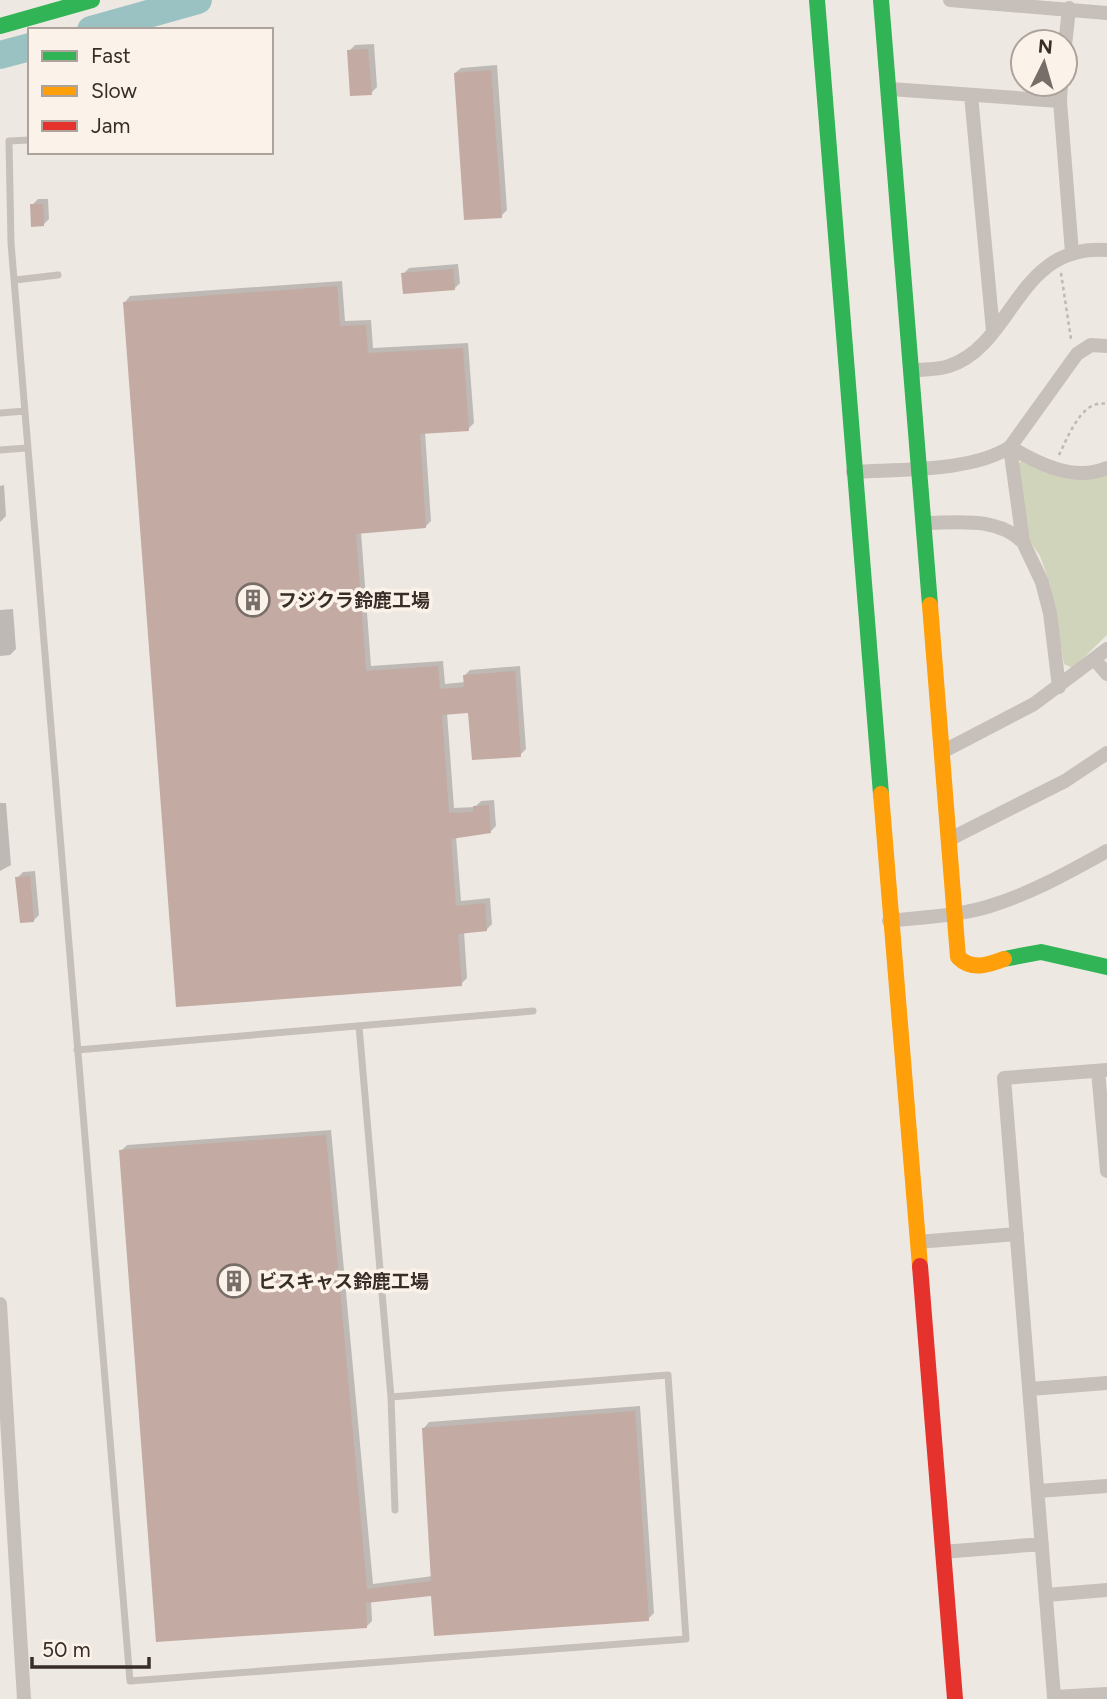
<svg xmlns="http://www.w3.org/2000/svg" width="1107" height="1699" font-family="Figtree,'Noto Sans JP',sans-serif">
<style>
.green{fill:#d0d4ba}
.shadow{fill:#0003}
.lines{fill:none;stroke-linecap:round;stroke-linejoin:round}
.river{stroke:#9bc2c2;stroke-width:28}
.building{fill:#c3aaa2}
.path{stroke:#c0b8b2;stroke-width:2.5;stroke-dasharray:3.5 3.5;stroke-linecap:butt}
.lane{stroke:#c7c0ba;stroke-width:7}
.street{stroke:#c7c0ba;stroke-width:14}
.fast{stroke:#30b455;stroke-width:16}
.slow{stroke:#ff9f0a;stroke-width:16}
.jam{stroke:#e5322d;stroke-width:16}
.labels{text-anchor:middle;stroke-width:7;stroke-linejoin:round;paint-order:stroke}
.poi-label{font-size:19px;font-weight:bold;fill:#392d28;stroke:#fbf2e9;text-anchor:start}
</style>
<rect width="100%" height="100%" fill="#eee8e2"/>
<path class="green" d="M1023,460C1055,475 1072,485 1107,472V635L1073,668L1064,664L1050,584L1040,556L1025,534L1018,464Z"/>
<path class="shadow" d="M374,44L377,87L371,93L349,51L355,45Z
M497,65L507,210L501,216L455,73L461,68Z
M38,199H48L49,219L43,225L32,205Z
M458,264L460,283L454,289L403,274L409,268Z
M342,281L345,321L371,320L373,348L468,343L474,423L468,429L425,432L431,521L425,527L361,532L371,666L443,661L445,684L465,682V675L470,670L520,666L526,749L520,755L470,711L447,713L454,808L475,807L481,801L494,800L496,826L490,832L456,836L461,901L490,898L492,924L486,930L464,931L467,978L461,984L125,302L130,296Z
M4,485L6,516L0,522V486Z
M13,609L16,649L10,655L0,656V610Z
M0,803H6L11,865L0,871Z
M35,871L39,915L33,921L17,878L23,872Z
M331,1130L373,1584L433,1576L424,1428L429,1422L640,1406L654,1613L648,1619L432,1595L371,1600L372,1621L366,1627L121,1151L127,1145Z"/>
<g class="lines">
<path class="river" d="M91,30L198,0
M0,55L30,47"/>
</g>
<path class="building" d="M368,49L372,95L350,96L347,50Z
M491,70L502,218L464,220L454,73Z
M30,204H43L44,226L31,227Z
M453,269L455,290L403,294L401,273Z
M337,286L340,326L366,325L368,353L463,348L469,431L420,434L426,528L356,534L366,671L438,666L440,689L464,687L463,675L515,671L521,757L472,760L468,713L442,715L449,813L473,812V806L489,805L491,833L451,839L456,906L485,903L487,931L458,934L462,986L176,1007L123,302Z
M30,876L34,922L20,923L15,877Z
M326,1135L367,1589L431,1581L422,1428L635,1411L649,1621L434,1636L431,1596L366,1603L367,1628L156,1642L119,1150Z"/>
<g class="lines">
<path class="path" d="M1061,273L1071,339
M1059,455C1068,437 1082,398 1107,404"/>
<path class="lane" d="M30,140L9,141L11,243L130,1681L686,1639L668,1375L391,1397
M15,280L58,275
M0,413L25,411
M0,450L27,448
M359,1026L391,1397L395,1510
M77,1050L533,1011"/>
<path class="street" d="M950,0L1107,13
M1065,46L1069,8
M1061,84L1060,101L1072,253
M890,89L1060,101
M971,95L993,331
M912,371C923,369 938,370 949,366C1014,345 1017,243 1107,250
M1010,447L1023,542L1042,582L1050,613L1059,687
M1010,447C1039,464 1074,482 1107,468
M853,472C899,469 972,472 1010,447L1077,354L1091,345L1107,346
M923,523C958,523 996,516 1023,542
M1095,660L1107,674
M942,752L1034,704L1107,649
M950,839L1065,781L1107,753
M889,921C923,917 958,916 990,906C1032,893 1069,872 1107,851
M1107,1070L1004,1078L1054,1697L1107,1694
M1098,1071L1107,1171
M917,1242L1017,1234
M0,1304L24,1699
M1030,1389L1107,1383
M1038,1491L1107,1486
M942,1552L1042,1544
M1046,1595L1107,1590"/>
<path class="fast" d="M817,0L881,794
M881,0L930,605
M0,26L92,0
M1004,959L1041,952L1107,967"/>
<path class="slow" d="M930,605L958,957C972,971 988,965 1004,959
M881,794L920,1266"/>
<path class="jam" d="M920,1266L955,1699"/>
</g>
<defs>
<symbol id="building-ring" viewBox="-11 -11 22 22"><circle r="9.5" fill="#fbf2e9" stroke="#786e69" stroke-width="1.5"/><path d="M-4-6H4V6H1V3H-1V6H-4ZM-2.5-4.3h1.7v1.8h-1.7ZM.8-4.3h1.7v1.8H.8ZM-2.5-1h1.7V.8h-1.7ZM.8-1h1.7V.8H.8Z" fill="#786e69"/></symbol>
</defs>
<g fill-rule="evenodd">
<use href="#building-ring" x="234" y="581" width="38" height="38"/>
<use href="#building-ring" x="215" y="1262" width="38" height="38"/>
</g>
<g class="labels">
<g class="poi-label">
<text x="278" y="607">フジクラ鈴鹿工場</text>
<text x="258" y="1288">ビスキャス鈴鹿工場</text>
</g>
</g>
<rect x="28" y="28" width="245" height="126" fill="#fbf2e9" stroke="#ada39c" stroke-width="2"/>
<rect x="42" y="51" width="35" height="10" fill="#30b455" stroke="#ada39c" stroke-width="2"/>
<text x="91" y="63" font-size="21" fill="#392d28">Fast</text>
<rect x="42" y="86" width="35" height="10" fill="#ff9f0a" stroke="#ada39c" stroke-width="2"/>
<text x="91" y="98" font-size="21" fill="#392d28">Slow</text>
<rect x="42" y="121" width="35" height="10" fill="#e5322d" stroke="#ada39c" stroke-width="2"/>
<text x="91" y="133" font-size="21" fill="#392d28">Jam</text>
<g transform="translate(1044 63) rotate(5)"><circle r="33" fill="#fbf2e9" stroke="#ada39c" stroke-width="2"/>
<path d="M0-5L12 26L0 18L-12 26Z" fill="#786e69"/>
<text y="-10" font-size="19" font-weight="bold" text-anchor="middle" fill="#392d28">N</text>
</g>
<path d="M32 1657v10h117v-10" fill="none" stroke="#392d28" stroke-width="3.5"/>
<text x="42" y="1657" font-size="21" fill="#392d28" stroke="#fbf2e9" stroke-width="5" paint-order="stroke">50 m</text>
</svg>
